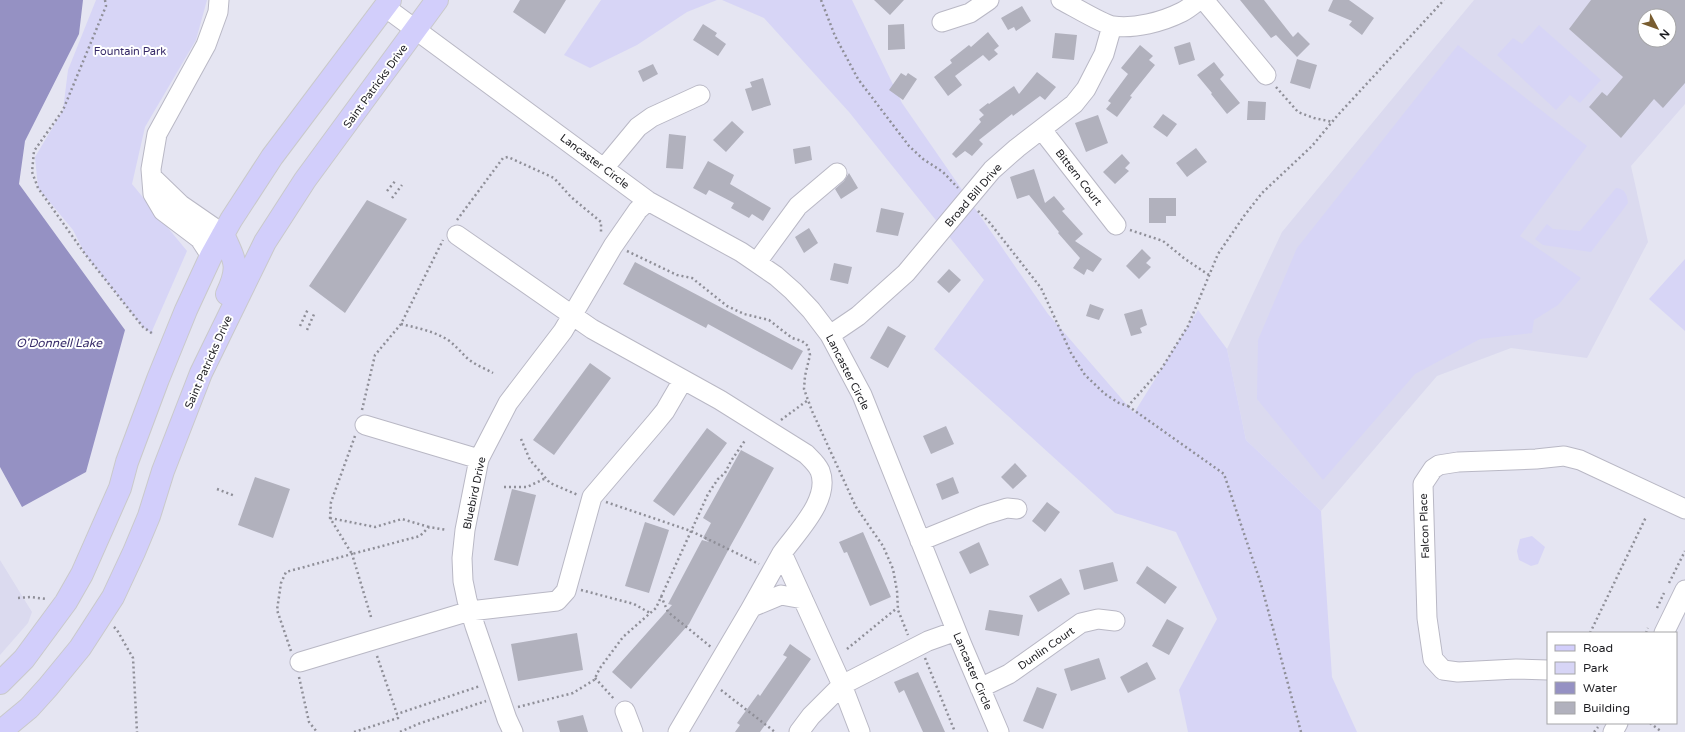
<svg xmlns="http://www.w3.org/2000/svg" width="1685" height="732" font-family="'Varela Round',sans-serif">
<style>
.built{fill:#dbdaef;fill-rule:evenodd}
.green{fill:#d7d5f6}
.water{fill:#9591c3}
.building{fill:#b1b1bd;fill-rule:evenodd}
.lines{fill:none;stroke-linecap:round;stroke-linejoin:round}
.minor-casing{stroke:#b9b8c5;stroke-width:21}
.major-casing{stroke:#c9c9ca;stroke-width:24}
.path{stroke:#8f8f98;stroke-width:2.5;stroke-dasharray:2 3;stroke-linecap:butt}
.minor{stroke:#fff;stroke-width:19}
.major{stroke:#d2cefb;stroke-width:22}
.labels{text-anchor:middle;stroke-width:4;stroke-linejoin:round;paint-order:stroke}
.park-label{font-size:11px;fill:#362a68;stroke:#fff}
.street-label{font-size:11px;fill:#1e1e22;stroke:#fff}
.water-label{font-size:12px;font-style:italic;fill:#392d6b;stroke:#fff}
</style>
<rect width="100%" height="100%" fill="#e5e5f2"/>
<path class="built" d="M1474,0H1685V104L1631,166L1648,242L1587,358L1511,348L1437,376L1321,511L1246,440L1227,349L1282,232ZM1645,16H1669V40H1645Z
M0,560L32,612L28,623L0,655Z"/>
<path class="green" d="M96,0H207L196,40L145,127L132,184L187,251L152,331L153,334L143,327L85,254L73,230L38,188L35,157L63,110L68,70Z
M601,0H717L687,12L637,45L590,68L564,55Z
M722,0H852L902,103L1048,314L1134,413L1198,310L1227,349L1246,440L1321,511L1332,677L1357,732H1188L1179,690L1217,619L1176,532L1115,513L934,349L984,280L849,112L764,18Z
M1539,25L1601,80L1580,103L1570,95L1556,110L1497,55L1513,38L1522,44Z
M1458,45L1587,146L1520,236L1581,278L1558,305L1534,320L1532,333L1480,339L1415,374L1323,480L1257,399L1258,340L1297,248Z
M1616,188C1625,189 1627,194 1628,203L1591,252L1543,245L1535,239L1547,224L1553,229L1580,231Z
M1685,259V331L1649,299Z
M1532,536L1545,547L1538,564L1531,566L1519,560L1517,551L1520,539Z"/>
<path class="water" d="M0,0H83L79,34L25,141L19,184L125,330L86,472L22,507L0,467Z"/>
<path class="building" d="M520,0H566L545,34L513,12Z
M874,0H904L890,15Z
M1240,0H1264L1293,37L1298,32L1310,44L1297,57L1276,35L1271,38Z
M1333,0H1349L1374,18L1362,35L1349,25L1352,21L1328,11Z
M1591,0H1685V83L1663,108L1654,99L1621,138L1589,107L1602,92L1607,96L1623,77L1569,29ZM1645,16H1669V40H1645Z
M1022,6L1031,21L1016,31L1014,27L1008,30L1001,18Z
M703,24L717,33L715,36L726,44L718,56L693,40Z
M904,24L905,49L888,50V25Z
M988,32L999,46L994,50L998,54L989,61L983,55L955,76L962,85L948,96L934,77L952,63L950,60L969,45L971,47Z
M1055,33L1077,35L1074,60L1052,58Z
M1190,42L1195,60L1179,65L1174,47Z
M1140,45L1153,56L1149,60L1155,65L1130,96L1132,97L1117,117L1106,109L1111,103L1108,101L1128,74L1121,68Z
M1297,59L1317,65L1310,89L1290,83Z
M1214,62L1224,75L1220,79L1240,103L1227,114L1211,94L1212,93L1197,75Z
M653,64L658,74L643,82L638,71Z
M1037,72L1056,87L1045,100L1040,96L1013,116L1012,114L979,140L983,144L972,156L965,151L956,158L952,154L981,122L979,119L984,115L979,110L988,103L989,104L1014,86L1019,94Z
M901,73L906,76L908,73L917,79L903,100L889,90Z
M763,78L771,105L752,111L745,89L752,87L750,82Z
M1248,101L1266,102L1265,120H1247Z
M1163,114L1177,124L1167,137L1153,127Z
M1098,115L1108,143L1086,152L1075,123Z
M732,121L744,132L726,152L713,140Z
M669,134L686,136L683,169L666,168Z
M810,146L812,160L795,164L793,149Z
M1196,148L1207,162L1187,177L1176,163Z
M1122,154L1130,163L1125,168L1129,171L1115,184L1103,172Z
M708,161L734,175L730,184L771,208L763,221L752,214L749,218L731,208L734,203L709,190L706,195L693,188Z
M1034,169L1045,203L1054,196L1065,209L1062,211L1083,234L1075,241L1102,259L1093,272L1087,269L1084,275L1073,268L1080,258L1058,233L1059,232L1029,195L1017,199L1010,177Z
M849,173L858,188L841,199L835,189L844,181Z
M1149,198H1176V216H1166V223H1149Z
M367,200L407,219L345,313L309,286Z
M881,208L904,213L898,236L876,232Z
M809,228L818,243L804,253L795,237Z
M1142,249L1151,258L1146,263L1151,267L1139,279L1126,266Z
M635,262L803,351L792,370L708,324L706,328L623,284Z
M834,263L852,267L848,284L830,280Z
M949,269L961,280L949,293L937,282Z
M1090,304L1104,309L1099,320L1086,316Z
M1142,309L1147,325L1140,328L1142,333L1131,336L1124,314Z
M888,326L906,336L888,368L870,358Z
M590,363L611,378L554,455L533,440Z
M946,426L954,444L931,454L923,436Z
M707,428L727,443L674,516L653,501Z
M741,450L774,468L731,545L689,624L631,689L612,672L672,605L668,604L702,540L709,542L703,538L711,523L703,518Z
M1015,463L1027,476L1013,489L1001,477Z
M255,477L290,489L273,538L238,525Z
M953,477L959,493L942,500L936,484Z
M512,489L536,495L518,566L494,560Z
M1047,502L1060,512L1045,532L1032,521Z
M645,522L669,530L649,593L625,586Z
M863,532L891,597L870,606L847,552L844,553L839,542Z
M979,542L989,565L970,574L959,552Z
M1113,562L1118,581L1084,590L1079,570Z
M1147,566L1177,587L1165,604L1136,583Z
M1061,578L1070,594L1038,612L1029,596Z
M989,610L1023,615L1019,636L985,630Z
M1167,619L1184,628L1169,655L1152,646Z
M577,633L583,670L518,681L511,644Z
M790,644L811,659L760,732H735L740,725L737,723L758,694L760,696L787,657L783,655Z
M1099,658L1106,679L1071,691L1064,669Z
M1147,662L1156,679L1128,693L1120,677Z
M918,672L945,732H923L904,690L899,693L894,682Z
M1037,687L1057,694L1043,729L1023,721Z
M583,715L588,732H560L557,721Z"/>
<g class="lines">
<defs>
<path id="minor" d="M1061,0C1073,6 1102,24 1113,26C1135,29 1162,22 1182,12C1188,9 1194,4 1199,0
M1204,0L1266,75
M385,7L648,201L741,252L776,276L793,291L811,310L830,335L862,395L962,645L999,732
M942,22L970,13L989,0
M1042,130L1116,225
M604,168L638,127L652,117L700,95
M152,177L181,205L223,234
M457,235L592,329L720,400L806,454C811,459 817,464 820,471C831,499 797,532 782,553L842,685L860,732
M211,256L200,239L163,211L153,194L151,169L157,134L206,45L218,12L219,0
M757,262L798,206L837,173
M830,335L858,316L906,273L992,170L1017,148L1074,104L1086,89L1104,54L1112,26
M365,425L479,459
M920,541L984,515L1007,508L1017,509
M752,607L781,595L803,599
M1664,633L1685,590
M300,662L470,611L557,601L566,591L592,497L656,422L665,411L683,380
M1548,670L1516,669L1458,672L1443,670L1433,659L1427,618L1423,484L1433,469L1439,465L1458,462L1536,459L1564,456L1580,460L1685,509
M980,688L1009,674L1081,623L1098,619L1115,621
M625,711L633,732
M513,732L507,719L475,626L467,600L463,581L462,558L465,530L479,459L508,403L563,331L613,246L638,210L648,201
M678,732L750,610L782,553
M799,732L811,716L842,685L928,641L956,631
M1613,732L1618,723"/>
<path id="major" d="M223,234C235,261 240,266 227,294
M0,683L24,659L66,602L82,574L120,488L127,462L158,379L186,310L211,256L231,220L272,157L390,0
M0,732L29,708L48,687L80,648L113,597L134,552L149,516L163,471L201,373L265,242L305,180L437,0"/>
</defs>
<use href="#minor" class="minor-casing"/>
<use href="#major" class="major-casing"/>
<path class="path" d="M105,0L106,6L63,110L34,151L32,172L38,188L85,254L143,327L153,334
M821,0L835,36L858,79L909,146L923,159L943,172L958,188
M1276,87L1298,112L1314,118L1333,122
M387,191L396,180
M392,198L402,185
M978,211L990,223L1041,288L1071,353L1085,375L1105,394L1119,403L1128,406L1162,368L1188,326L1218,254L1244,216L1262,193L1312,146L1337,116L1444,0
M457,220L503,158L508,157L554,178L571,197L601,222V232
M1130,230L1163,241L1185,259L1209,275
M627,251L677,275L692,278L727,306L744,314L769,320L792,338L802,341L808,346L810,355L805,376L804,389L812,411L856,507L883,546L893,569L897,591L898,610L908,635
M401,324C417,328 434,331 448,340C455,345 460,351 466,357C473,364 484,368 493,373
M300,326L308,309
M307,330L315,312
M1128,406L1224,474L1261,584L1301,732
M362,410L375,355L401,324L443,240
M781,420L808,400
M355,436L331,502L330,518L352,554L420,536L429,527L447,530
M521,439L530,460L550,483L578,495
M504,487H527L546,478
M217,489L235,496
M606,502L691,531L759,564
M330,518L375,527L402,519L429,527
M1669,583L1685,551
M581,590L634,604L650,613
M661,596L668,612L711,647
M18,598L30,597L47,599
M1657,608L1664,593
M114,627L117,630L133,658L137,732
M1590,633L1646,517
M1646,633L1648,628
M847,649L897,608
M291,651L277,610L281,583L286,572L352,554L371,617
M377,656L397,714L480,686
M925,658L955,732
M299,677L309,722L317,732
M595,678L615,700
M721,690L775,732
M518,707L573,693L594,680L600,668L623,637L656,608L708,494L718,479L725,473L731,461L746,439
M1650,723L1662,732
M354,732L398,718L397,714
M400,732L418,724L486,701
M1594,732L1598,727"/>
<use href="#minor" class="minor"/>
<use href="#major" class="major"/>
</g>
<g class="labels">
<g class="park-label">
<text x="130" y="55">Fountain Park</text>
</g>
<g class="street-label">
<text transform="translate(375 86) rotate(-54)" y="4">Saint Patricks Drive</text>
<text transform="translate(595 161) rotate(37)" y="4">Lancaster Circle</text>
<text transform="translate(1079 177) rotate(52)" y="4">Bittern Court</text>
<text transform="translate(973 195) rotate(-49)" y="4">Broad Bill Drive</text>
<text transform="translate(208 362) rotate(-66)" y="4">Saint Patricks Drive</text>
<text transform="translate(848 372) rotate(63)" y="4">Lancaster Circle</text>
<text transform="translate(474 493) rotate(-78)" y="4">Bluebird Drive</text>
<text transform="translate(1424 526) rotate(-92)" y="4">Falcon Place</text>
<text transform="translate(1046 648) rotate(-35)" y="4">Dunlin Court</text>
<text transform="translate(973 671) rotate(67)" y="4">Lancaster Circle</text>
</g>
<g class="water-label">
<text x="59" y="347">O'Donnell Lake</text>
</g>
</g>
<rect x="1547" y="632" width="130" height="92" fill="#ffffff" stroke="#a5a5a7"/>
<rect x="1555" y="645" width="20" height="6" fill="#d2cefb" stroke="#a5a5a7"/>
<text x="1583" y="652" font-size="12" fill="#1e1e22">Road</text>
<rect x="1555" y="662" width="20" height="12" fill="#d7d5f6" stroke="#a5a5a7"/>
<text x="1583" y="672" font-size="12" fill="#1e1e22">Park</text>
<rect x="1555" y="682" width="20" height="12" fill="#9591c3" stroke="#a5a5a7"/>
<text x="1583" y="692" font-size="12" fill="#1e1e22">Water</text>
<rect x="1555" y="702" width="20" height="12" fill="#b1b1bd" stroke="#a5a5a7"/>
<text x="1583" y="712" font-size="12" fill="#1e1e22">Building</text>
<g transform="translate(1657 28) rotate(131)"><circle r="19" fill="#ffffff" stroke="#a5a5a7"/>
<path d="M0-3L7 15L0 10L-7 15Z" fill="#795d30"/>
<text y="-6" font-size="11" font-weight="bold" text-anchor="middle" fill="#1e1e22">N</text>
</g>
</svg>
